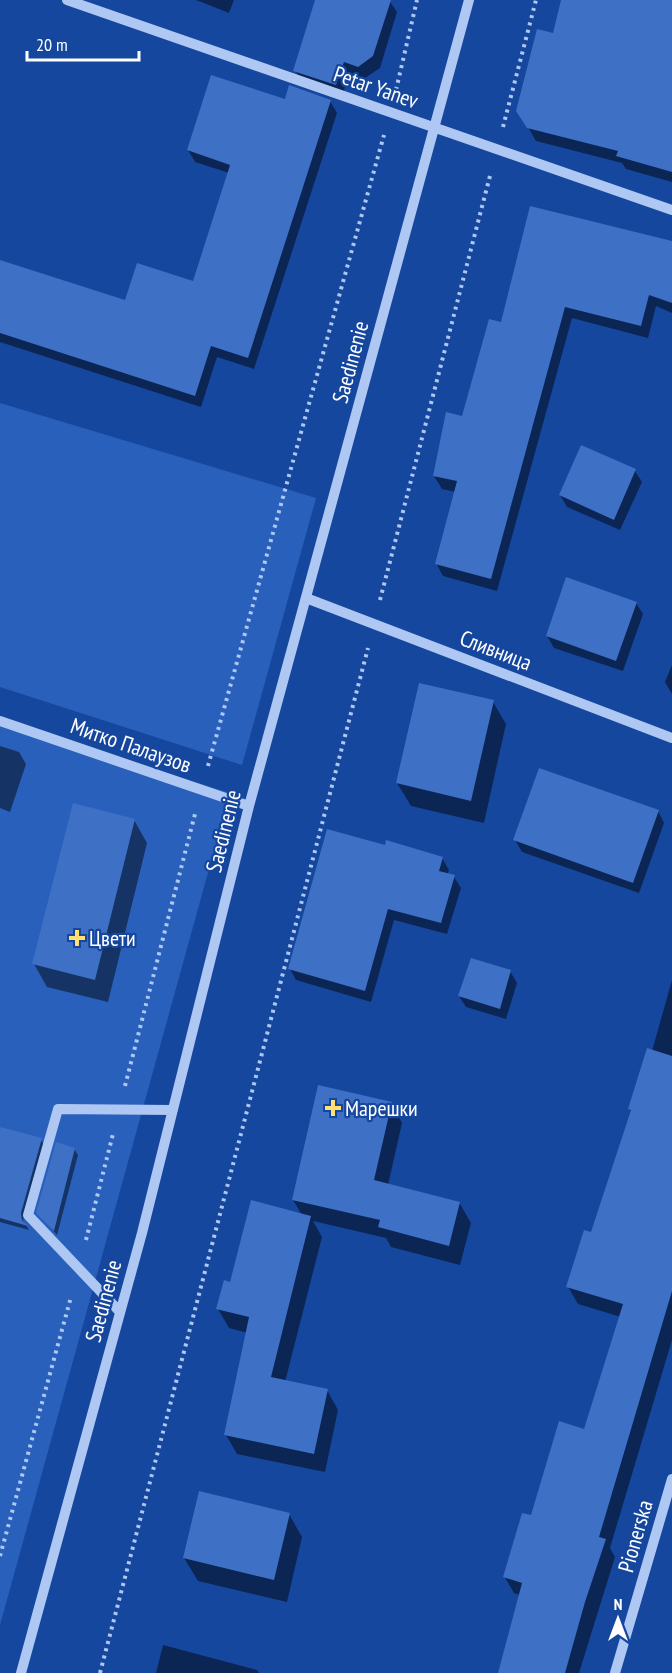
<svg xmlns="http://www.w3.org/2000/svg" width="672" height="1673" font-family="'PT Sans Narrow',sans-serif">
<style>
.green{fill:#2960bc}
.shadow{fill:#0007}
.building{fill:#3e70c5}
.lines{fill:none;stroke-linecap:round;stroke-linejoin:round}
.path{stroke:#aec8f3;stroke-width:4;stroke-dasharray:3 4.5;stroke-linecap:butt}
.minor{stroke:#aec8f3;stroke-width:10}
.poi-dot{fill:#ffe070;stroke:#16479e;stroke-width:2}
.labels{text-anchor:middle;stroke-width:4.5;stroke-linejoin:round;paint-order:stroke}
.street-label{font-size:22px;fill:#fff;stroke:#16479e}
.poi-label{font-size:22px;fill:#fff;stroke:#16479e;text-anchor:start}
</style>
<rect width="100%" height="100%" fill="#16479e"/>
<path class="green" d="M0,403L316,498L242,765L0,687Z
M0,721L230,793L0,1625Z"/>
<path class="shadow" d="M196,0H234L229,13Z
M329,0H389L397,12L380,68L365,78L350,73L342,96L302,82L295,70Z
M562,0H672V182L626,169L622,163L536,141L526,124L554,35Z
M286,101H330L337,113L254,369L217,357L201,407L0,342V262L126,302L194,283L229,173L195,162L188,150Z
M672,242V313L656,306L648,338L572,318L497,591L443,576L436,563L456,492L442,489L434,476L463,417L503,324Z
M635,471L642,482L620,530L567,507L560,495Z
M636,603L643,614L623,671L554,648L547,636Z
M672,665V694L665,682Z
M493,702L506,724L484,823L411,806L397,783Z
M0,746L19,752L26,764L10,812L0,808Z
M658,811L664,823L639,893L522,852L515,840Z
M134,820L147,843L108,1002L47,987L34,964Z
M386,847L442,858L449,870L447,875L454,877L461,888L447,934L394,920L371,1002L296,980L290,969Z
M510,971L517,983L506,1019L466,1007L459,996Z
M672,980V1340L610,1548L615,1557L579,1673H501L520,1595L514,1593L504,1576L532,1517L585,1431L621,1317L578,1304L568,1287L592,1234L631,1112L629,1108L652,1051Z
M391,1103L402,1123L388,1185L460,1204L471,1223L460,1265L391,1247L386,1238L313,1221L322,1237L285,1382L327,1390L338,1410L325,1472L237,1454L226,1435L248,1333L229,1328L218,1309L232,1284L302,1215L293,1200Z
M0,1128L41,1140L44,1145L23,1220L29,1230L0,1222Z
M74,1149L78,1155L57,1235L38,1213Z
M289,1514L302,1537L287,1602L198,1581L184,1558Z
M163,1645L257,1670L259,1673H156Z"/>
<path class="building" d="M315,0H391L373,56L358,67L344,62L336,85L293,71Z
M561,0H672V172L616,156L618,151L527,128L516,111L537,29L553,33Z
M211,75L285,99L289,85L331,100L248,358L211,346L195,396L0,333V260L125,300L137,263L193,281L230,165L187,150Z
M530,206L672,241V303L649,295L641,326L565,307L491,579L435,564L457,481L433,476L446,412L462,416L489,319L501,322Z
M581,445L636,469L614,520L559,495Z
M566,577L637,602L616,661L546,636Z
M419,683L494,700L471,801L396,783Z
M539,768L659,810L633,883L513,840Z
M73,803L135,819L95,980L32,964Z
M327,829L385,845L386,840L443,857L439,871L455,875L441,923L388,909L365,991L288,969Z
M471,958L511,970L500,1009L458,996Z
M647,1048L672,1056V1291L599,1537L606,1539L585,1602L565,1673H498L522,1583L503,1577L522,1513L531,1515L559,1421L584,1429L623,1304L566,1287L584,1230L591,1232L631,1110L628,1109Z
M318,1085L392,1102L374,1180L460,1202L449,1246L378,1227L380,1220L292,1200Z
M0,1127L42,1138L21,1213L22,1220L28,1226L0,1218Z
M56,1142L75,1148L54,1231L36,1213Z
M251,1200L311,1216L271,1377L328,1389L314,1454L224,1435L249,1317L216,1309L224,1280L230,1282Z
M199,1491L290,1513L274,1580L183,1558Z"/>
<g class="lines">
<path class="path" d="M396,90L417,0
M503,127L536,0
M380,600L491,172
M208,766L384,135
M125,1086L195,814
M86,1240L113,1134
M0,1556L71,1297
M100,1673L368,648"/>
<path class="minor" d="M67,0L672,210
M306,598L672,738
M0,721L249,806
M120,1312L28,1215L58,1109L173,1110
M21,1673L142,1233L249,806L469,0
M615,1673L672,1479"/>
</g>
<g class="poi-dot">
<path d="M74 929h6v6h6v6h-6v6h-6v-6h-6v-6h6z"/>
<path d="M330 1099h6v6h6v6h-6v6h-6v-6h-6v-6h6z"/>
</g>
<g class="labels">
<g class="street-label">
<text transform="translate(376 87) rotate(19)" y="8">Petar Yanev</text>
<text transform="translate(350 362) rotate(-75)" y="8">Saedinenie</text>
<text transform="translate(496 650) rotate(21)" y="8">Сливница</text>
<text transform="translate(131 745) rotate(19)" y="8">Митко Палаузов</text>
<text transform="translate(223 831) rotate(-76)" y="8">Saedinenie</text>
<text transform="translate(103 1301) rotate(-75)" y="8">Saedinenie</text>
<text transform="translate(635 1536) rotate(-74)" y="8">Pionerska</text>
</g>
<g class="poi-label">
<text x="89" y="946">Цвети</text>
<text x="345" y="1116">Марешки</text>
</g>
</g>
<g transform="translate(618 1619)" stroke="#16479e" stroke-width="4.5" paint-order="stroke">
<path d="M0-4.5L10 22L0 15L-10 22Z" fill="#ffffff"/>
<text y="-9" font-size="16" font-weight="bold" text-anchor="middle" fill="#ffffff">N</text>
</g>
<path d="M27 51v9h112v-9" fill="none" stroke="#ffffff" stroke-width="3"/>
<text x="36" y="51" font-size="18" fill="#ffffff" stroke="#16479e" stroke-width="4.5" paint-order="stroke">20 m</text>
</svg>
